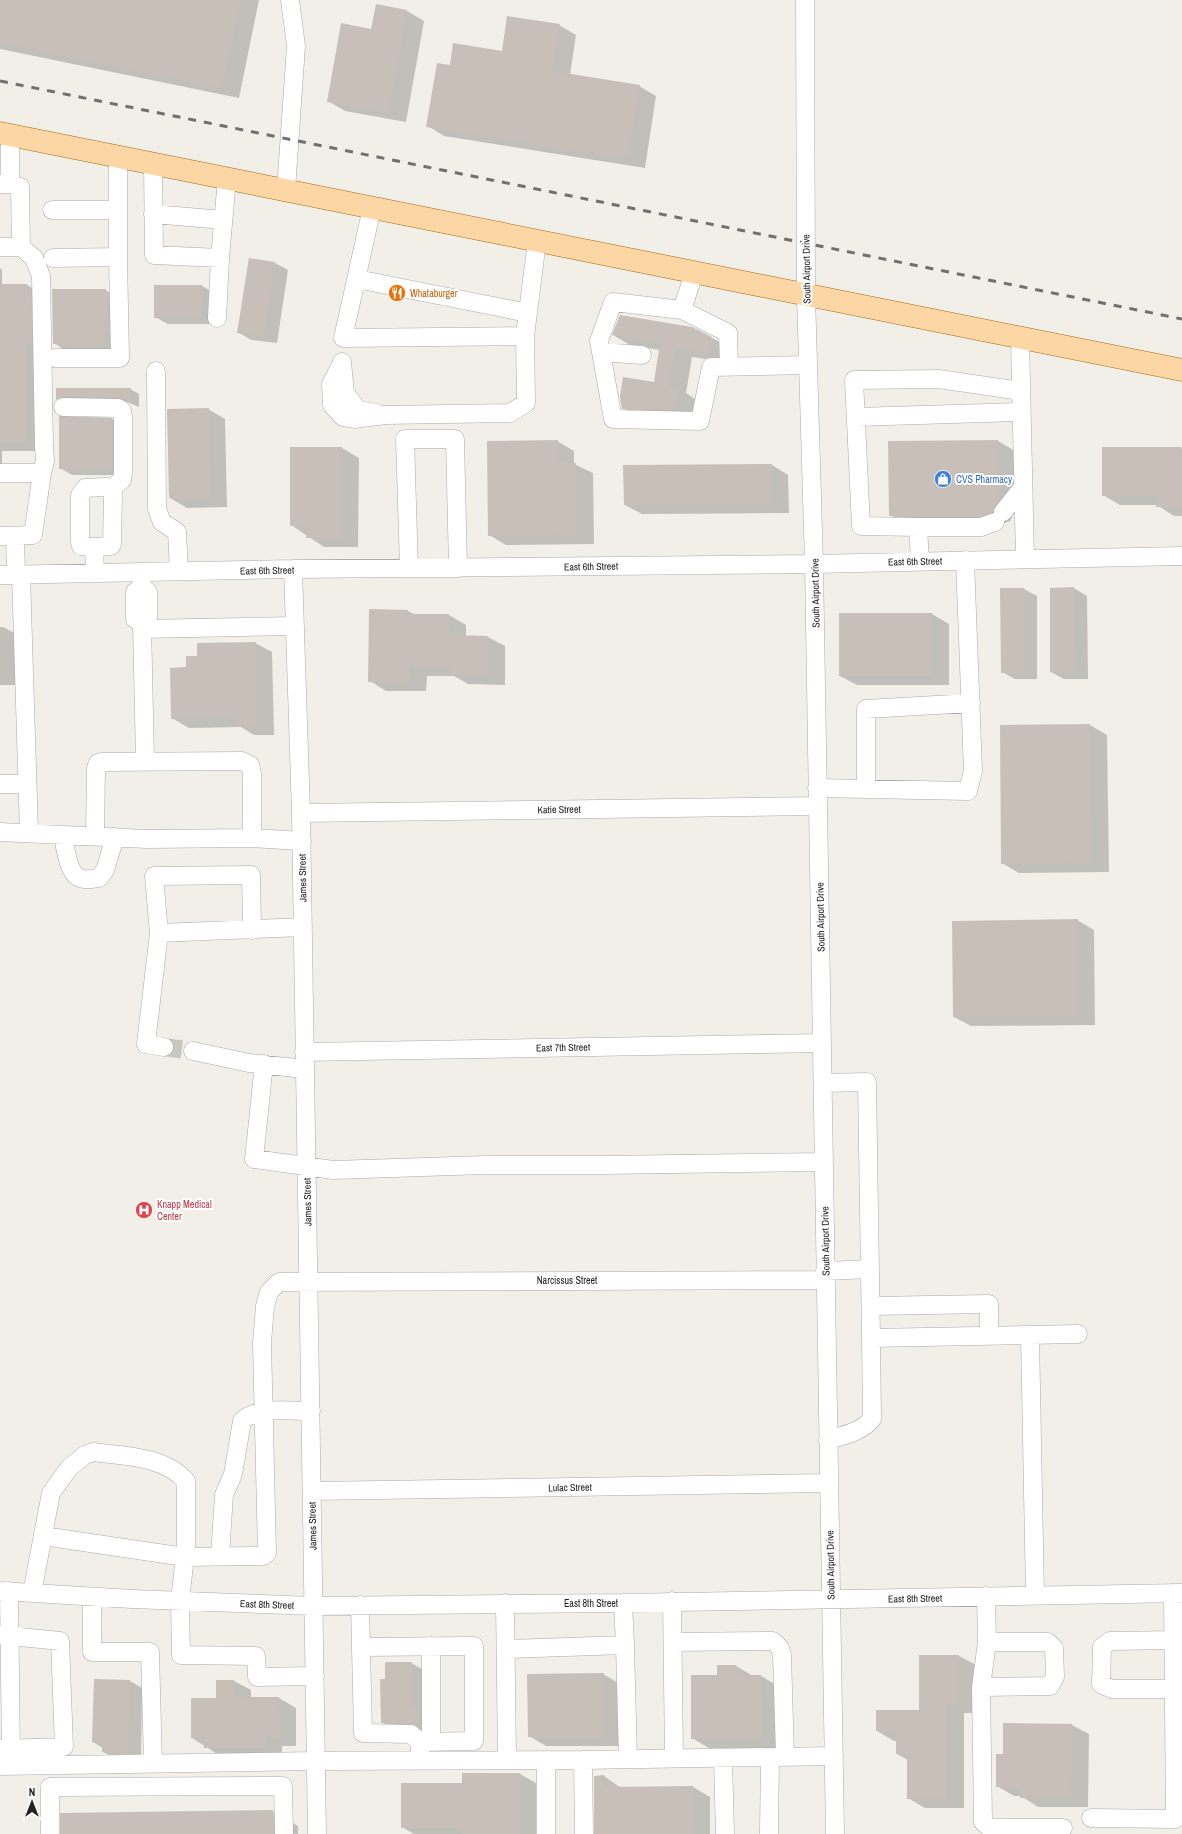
<svg xmlns="http://www.w3.org/2000/svg" width="1182" height="1834" font-family="'Archivo Narrow',sans-serif">
<style>
.shadow{fill:#0003}
.building{fill:#c7bfb8}
.lines{fill:none;stroke-linecap:round;stroke-linejoin:round}
.minor-tunnel{stroke:#c8c6c1;stroke-width:18;stroke-dasharray:18 9;stroke-linecap:butt}
.minor-casing{stroke:#a9a9a9;stroke-width:19}
.major-casing{stroke:#a06b00;stroke-width:23}
.minor{stroke:#fff;stroke-width:18}
.major{stroke:#fcd6a4;stroke-width:22}
.rail{stroke:#707070;stroke-width:3;stroke-dasharray:8 8;stroke-linecap:butt}
.labels{text-anchor:middle;stroke-width:4;stroke-linejoin:round;paint-order:stroke}
.street-label{font-size:10px;fill:#222;stroke:#fff}
.food-label{font-size:10px;fill:#c56008;stroke:#fff;text-anchor:start}
.shop-label{font-size:10px;fill:#366cbe;stroke:#fff;text-anchor:start}
.health-label{font-size:10px;fill:#be3a42;stroke:#fff;text-anchor:start}
</style>
<rect width="100%" height="100%" fill="#f2efe9"/>
<path class="shadow" d="M0,0H259L239,98L0,49Z
M407,11L424,21L406,122L345,111L328,101L372,30Z
M559,25L576,35L570,75L639,86L656,96L645,168L444,136L428,126L451,66L502,52Z
M249,259L275,263L288,270L277,343L251,340L238,332Z
M0,268L2,270V285H27L44,295L43,451H2V472H0Z
M155,286H202L215,293V324H168L155,317Z
M105,290L118,297V351H66L54,343Z
M613,335L712,338L729,347L726,362L692,357L686,393L695,399L692,419L640,418L623,408L655,383L660,350L630,345Z
M57,389H130L139,394V407L127,402L72,401L65,404L57,399Z
M208,409L225,419L227,507L187,508L170,498Z
M60,417L112,419L125,427V475H72L60,468Z
M557,441L574,451V464L593,473L594,544L506,545L489,535Z
M998,441L1015,451V511L1010,521L997,526L907,525L890,515Z
M291,448H342L359,458L358,547H324L291,525Z
M1181,448L1182,449V516H1174L1157,505H1120L1103,495Z
M772,465L788,475L789,513L642,514L625,505Z
M1074,588L1087,596L1088,679H1064L1051,672V589Z
M1024,589L1037,596V679H1015L1002,672Z
M370,610L408,611L416,615H449L466,625V636L488,637L505,646V685L468,684L454,676H427L426,691H386L370,681Z
M932,614L949,624V685H857L840,676Z
M0,627H3L18,635V685H0Z
M255,643L272,652L274,735H254L241,727L189,728L172,718L187,668L198,657Z
M1090,725L1107,735L1109,872L1019,873L1002,863L1001,726Z
M1077,920L1094,930L1095,1025L971,1026L954,1017Z
M920,1656H959L976,1665V1713H964V1808H925L908,1798V1760L897,1754V1741H894L877,1731L920,1711Z
M411,1663L424,1670L430,1730H394L382,1722L386,1680Z
M718,1666H736L753,1676H761L778,1686L779,1748H709L692,1738L718,1676Z
M603,1674L620,1684L621,1746H546L529,1736Z
M130,1681L142,1688L141,1760L116,1759L103,1752V1748L93,1742Z
M234,1681L251,1690V1698H279L296,1708V1746H282V1757H222L192,1738L217,1699Z
M1072,1725L1089,1734L1088,1807H1038L1021,1796H1014L997,1786L1004,1755Z
M463,1774H520L536,1783V1834H414L402,1827L463,1784Z
M604,1776L621,1788L693,1787L710,1797V1834H595V1777Z
M273,1812L298,1826V1834H61Z"/>
<path class="building" d="M0,0H241L222,89L0,43Z
M376,4L407,10L389,113L327,102L341,23L371,29Z
M507,16L560,24L552,71L640,85L628,159L426,127L437,63L450,65L453,43L502,51Z
M249,258L275,262L264,337L237,333Z
M0,284H27V289H31L32,344H27V441H0Z
M154,285H202V318H154Z
M52,289H106V344H53Z
M620,315L692,327L712,337L709,353L675,348L669,386L679,388L675,410L622,409L620,396L623,377L654,382L660,343L612,335Z
M56,388H131V403L118,398L63,396L56,400Z
M209,408L210,498H169L167,409Z
M59,416L112,418V469H59Z
M558,440V463H576L577,535L488,536L487,441Z
M998,440V501L993,512L979,516H889L888,441Z
M290,447H342V538H306V526H290Z
M1102,447H1181V507H1156V496H1102Z
M772,464V504L624,505L623,465Z
M1074,587L1076,672H1050V588Z
M1000,588H1024L1025,673H1001Z
M369,609L408,610V614H449V635L488,636V675H450V667L410,666V682H368Z
M839,613H932V676H839Z
M256,642L257,726H236V718L171,719L170,668L186,667V656H197V643Z
M1090,724L1092,863L1001,864L1000,725Z
M1078,919L1079,1016L953,1017L952,921Z
M919,1655H959V1703H947V1799H907V1754H896V1731H876V1710H919Z
M385,1662H412V1710H418V1723H381L380,1679H385Z
M717,1665H736V1675H761L762,1738L691,1739V1675H717Z
M604,1673V1737H528L527,1674Z
M94,1679L130,1680L128,1753L102,1752V1743L92,1742Z
M216,1680H234V1697H279L280,1737H265V1748H204V1738H191V1698H216Z
M1003,1723L1072,1724L1071,1798H1020V1787H996V1754H1003Z
M462,1773H520V1834H462V1828H401V1783H462Z
M604,1775L605,1787L693,1786L694,1834H594V1776Z
M273,1810L274,1834H60V1813Z"/>
<g class="lines">
<path class="minor-tunnel" d="M164,1047L193,1051"/>
<defs>
<path id="minor" d="M805,0L806,296L814,564L835,1834
M153,163L154,255L220,258L227,178
M0,184H10V135
M286,190L296,46L290,0
M372,208L343,338L525,336L537,241
M52,210H118
M153,214L223,220
M0,247H21L20,187L10,184
M21,247L34,258L41,276L44,446L45,461L42,473
M53,258L118,257V157
M357,279L528,313
M682,310L694,273
M217,318L220,258
M1020,338L1025,559
M601,352L642,355
M55,358H120L118,257
M342,362L345,393L358,410L376,413
M342,363L331,384L332,405L343,417L354,419L386,415L510,413L526,403L525,336
M729,367L728,333L682,310L613,302L599,341L613,419L700,421L711,367L808,365
M156,371L157,509L162,522L177,532L179,571
M63,407L118,408L122,411L123,416V472L122,480L111,489L106,487L85,488L80,495V542L81,546L94,547L95,573
M856,417L1021,412
M0,473H42L33,535L0,536
M1003,512L1023,487
M918,527H981L995,522
M15,536L16,575
M94,547L111,546L112,544L113,495L111,489
M920,561L918,527L861,526L854,380L939,379L1021,391
M409,568L405,439H455L458,568
M293,569L301,813L317,1834
M141,572L142,587L148,592V620L142,623
M0,575L293,569L814,564L1182,556
M21,575L29,833
M142,587L135,592V619L142,623
M142,623L145,761
M142,629L295,626
M0,784H27
M817,788L968,791L973,771L965,560
M866,788V709L971,703
M301,813L817,806
M0,832L147,839L252,838L302,841
M63,835C65,846 68,874 80,878C85,880 94,879 99,878L105,870L115,837
M95,836L96,768L98,763L102,762L242,761L250,765L252,773V838
M159,933L154,876L251,875L252,930
M164,1047L146,1044L159,933L303,927
M193,1051L249,1063L305,1069
M304,1052L822,1043
M264,1064L254,1159L333,1170L485,1165H605L824,1162
M823,1083L867,1082L871,1338
M825,1271L870,1269
M871,1306L989,1304V1336
M1030,1335L1035,1596
M828,1440C845,1435 861,1432 872,1419L871,1338L1078,1334
M312,1491L829,1483
M43,1536L185,1557L263,1556L267,1553L262,1343L265,1306L269,1292L279,1282L825,1280
M220,1556L224,1495L233,1474L242,1421C256,1406 291,1411 311,1411
M0,1591L132,1599L313,1606L623,1603L1182,1593
M9,1591L11,1759
M32,1593L51,1493L69,1468L85,1455L93,1452C124,1456 164,1456 186,1481V1547L180,1601L181,1655L256,1656L257,1677L315,1676
M986,1596L987,1642H1048L1054,1648L1055,1677L1050,1686L981,1687L983,1822L990,1828H1063
M92,1597V1652H150L153,1764
M672,1601L674,1758
M505,1603L507,1760
M623,1603L625,1645
M360,1605L363,1733L411,1734L420,1742V1754
M0,1635L60,1641L64,1747L0,1749
M1174,1640L1110,1641L1102,1647L1101,1684L1112,1689H1174
M673,1642L773,1641L780,1648L782,1655L785,1757
M361,1647L474,1646V1741L420,1742
M506,1649L625,1645L628,1759
M981,1687L987,1642
M431,1742V1646
M723,1758L725,1834
M583,1760L584,1834
M0,1766L316,1761L583,1760L834,1756
M1091,1818L1175,1819L1173,1593
M50,1834V1787L283,1786L284,1834
M546,1834V1760
M769,1834L770,1757"/>
<path id="major" d="M0,133L1182,370"/>
</defs>
<use href="#minor" class="minor-casing"/>
<use href="#major" class="major-casing"/>
<use href="#minor" class="minor"/>
<use href="#major" class="major"/>
<path class="rail" d="M0,81L1182,319"/>
</g>
<defs>
<symbol id="restaurant-disc" viewBox="-11 -11 22 22"><circle r="9.5" fill="#e8710a" stroke="#fff"/><path d="M-5-6h1v4h1v-4h1v4h1v-4h1v5L-1.5 .5V6h-2V.5L-5-1ZM5-6V6H3V1.5H1.5Q1.5-4 5-6Z" fill="#fff"/></symbol>
<symbol id="shop-disc" viewBox="-11 -11 22 22"><circle r="9.5" fill="#3f7fe0" stroke="#fff"/><path d="M-5-2.5h2.3a2.7 3.5 0 0 1 5.4 0H5L5.5 6h-11ZM-1.5-2.5h3a1.5 2.3 0 0 0-3 0Z" fill="#fff"/></symbol>
<symbol id="hospital-disc" viewBox="-11 -11 22 22"><circle r="9.5" fill="#e0444e" stroke="#fff"/><path d="M-5-5h3v3.5h4V-5h3V5h-3V1.5h-4V5h-3Z" fill="#fff"/></symbol>
</defs>
<g fill-rule="evenodd">
<use href="#restaurant-disc" x="387" y="283" width="20" height="20"/>
<use href="#shop-disc" x="933" y="469" width="20" height="20"/>
<use href="#hospital-disc" x="134" y="1200" width="20" height="20"/>
</g>
<g class="labels">
<g class="street-label">
<text transform="translate(806 269) rotate(-91)" y="4">South Airport Drive</text>
<text transform="translate(915 561) rotate(-1)" y="4">East 6th Street</text>
<text transform="translate(591 566) rotate(-1)" y="4">East 6th Street</text>
<text transform="translate(267 570) rotate(-1)" y="4">East 6th Street</text>
<text transform="translate(815 593) rotate(-91)" y="4">South Airport Drive</text>
<text transform="translate(559 809) rotate(-1)" y="4">Katie Street</text>
<text transform="translate(302 878) rotate(-91)" y="4">James Street</text>
<text transform="translate(820 917) rotate(-91)" y="4">South Airport Drive</text>
<text transform="translate(563 1047) rotate(-1)" y="4">East 7th Street</text>
<text transform="translate(307 1202) rotate(-91)" y="4">James Street</text>
<text transform="translate(825 1241) rotate(-91)" y="4">South Airport Drive</text>
<text x="567" y="1284">Narcissus Street</text>
<text transform="translate(570 1487) rotate(-1)" y="4">Lulac Street</text>
<text transform="translate(312 1526) rotate(-91)" y="4">James Street</text>
<text transform="translate(830 1565) rotate(-91)" y="4">South Airport Drive</text>
<text transform="translate(915 1598) rotate(-1)" y="4">East 8th Street</text>
<text x="591" y="1607">East 8th Street</text>
<text transform="translate(267 1604) rotate(2)" y="4">East 8th Street</text>
</g>
<g class="food-label">
<text x="410" y="297">Whataburger</text>
</g>
<g class="shop-label">
<text x="956" y="483">CVS Pharmacy</text>
</g>
<g class="health-label">
<text x="157" y="1208">Knapp Medical<tspan x="157" dy="12">Center</tspan></text>
</g>
</g>
<g transform="translate(32 1802)" stroke="#ffffff" stroke-width="3" paint-order="stroke">
<path d="M0-3L7 15L0 10L-7 15Z" fill="#222222"/>
<text y="-6" font-size="11" font-weight="bold" text-anchor="middle" fill="#222222">N</text>
</g>
</svg>
